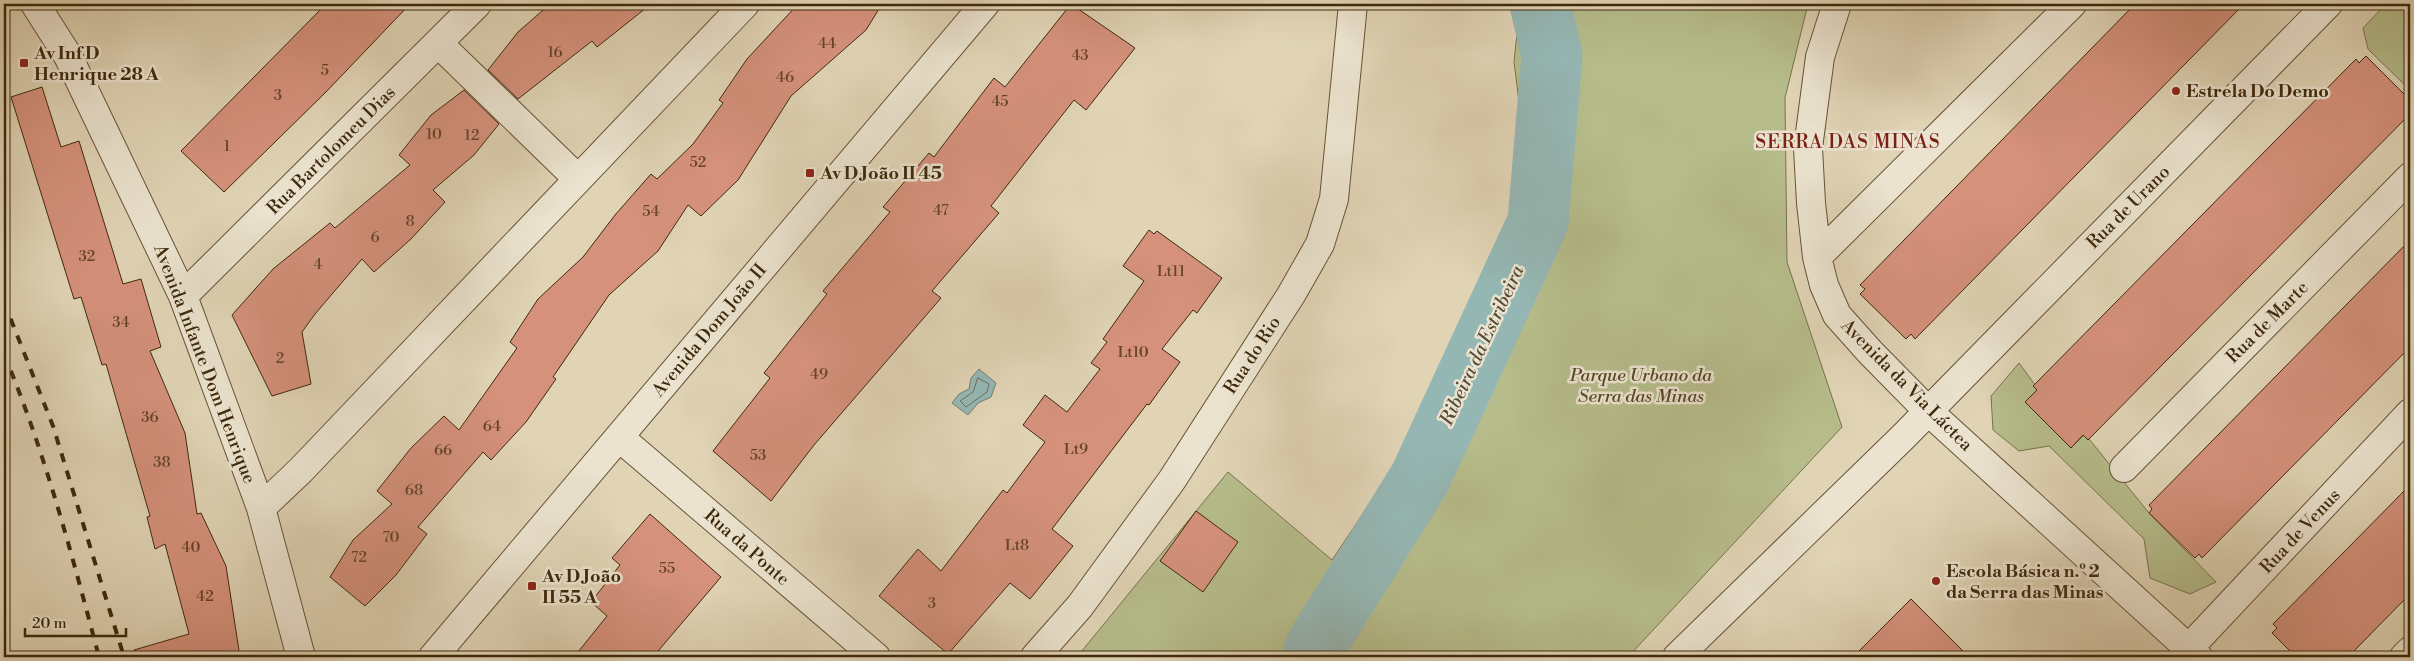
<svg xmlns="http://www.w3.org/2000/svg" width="2414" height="661" font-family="'Libre Bodoni',serif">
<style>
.green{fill:#b6bc8b;stroke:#7a724c}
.water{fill:#95b7b4;stroke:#727e71}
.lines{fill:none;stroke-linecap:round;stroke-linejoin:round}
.shore{stroke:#6a7060;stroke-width:1}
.river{stroke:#95b7b4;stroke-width:61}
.building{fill:#d5917c;stroke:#3e290c}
.minor-casing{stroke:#665436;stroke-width:30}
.minor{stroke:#ebe3cf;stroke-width:28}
.rail{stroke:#3e290c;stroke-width:4;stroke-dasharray:9 9;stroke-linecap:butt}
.poi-dot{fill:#8f2418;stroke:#ebe3cf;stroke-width:2}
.labels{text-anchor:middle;stroke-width:5;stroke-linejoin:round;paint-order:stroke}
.number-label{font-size:15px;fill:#644328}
.poi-label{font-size:18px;font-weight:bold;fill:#3e290c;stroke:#ebe3cf;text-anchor:start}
.street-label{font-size:18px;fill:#3e290c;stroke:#ebe3cf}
.park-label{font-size:18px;font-style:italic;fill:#564625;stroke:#ebe3cf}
.neighbourhood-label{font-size:19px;letter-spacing:1px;fill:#7a1f14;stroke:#ebe3cf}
.water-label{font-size:19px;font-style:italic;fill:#544c36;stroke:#ebe3cf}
</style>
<rect width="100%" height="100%" fill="#e0d4b5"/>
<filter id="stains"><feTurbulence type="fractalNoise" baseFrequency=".004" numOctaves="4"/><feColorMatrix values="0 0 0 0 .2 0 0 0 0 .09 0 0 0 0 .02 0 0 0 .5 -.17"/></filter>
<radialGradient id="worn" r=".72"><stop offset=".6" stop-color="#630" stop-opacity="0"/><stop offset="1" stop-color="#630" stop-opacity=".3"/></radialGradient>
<path class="green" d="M1520,4H1808L1785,98L1787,262L1842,427L1628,657H1077L1228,472L1332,560L1450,383L1531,197L1514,62Z
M2386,4H2410V90L2368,49L2363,28Z
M2019,363L2038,389L2025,402L2071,448L2085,434L2149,513L2216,582L2190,594L2150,578L2144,539L2049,446L2019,451L1993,430L1991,396Z"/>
<path class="water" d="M979,369L996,383L991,397L978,403L968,415L952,403L959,394L969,389L971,378Z"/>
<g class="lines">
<path class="shore" d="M978,378L989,384L987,392L966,407L960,401L973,392Z"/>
<path class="river" d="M1312,657L1317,644L1420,478L1538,222L1552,55L1540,4"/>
</g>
<path class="building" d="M326,4H410L326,92L224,192L181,151Z
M550,4H651L597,47L592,41L518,99L488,70L518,32Z
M798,4H882L866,30L791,96L738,180L701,216L688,205L658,251L609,295L553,377L556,379L526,422L491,460L483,452L418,527L427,534L396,575L365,606L330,577L353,540L392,504L377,491L411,448L444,416L459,430L517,348L510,342L538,299L583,257L615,215L651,174L657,179L693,144L723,103L719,100L747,59Z
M1071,4L1135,48L1086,110L1074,100L991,206L999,213L932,291L941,298L814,445L771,501L713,451L770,378L764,373L827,294L823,291L890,212L883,207L929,153L934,157L994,78L1005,87Z
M2135,4H2244L1915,339L1911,334L1906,339L1860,294L1865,289L1860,285Z
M2366,56L2410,100V114L2088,440L2083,435L2071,448L2025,402L2037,390L2033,386L2356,59L2359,63Z
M42,87L61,147L79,141L123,284L141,279L161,347L150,351L185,433L197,514L201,513L226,566L240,657H135L134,650L189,634L165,544L155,549L147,517L150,516L106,364L102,365L81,297L74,299L11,97Z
M464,90L499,124L474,155L433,190L445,202L411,239L374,272L362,259L315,314L302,332L311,384L272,396L232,315L273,269L330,223L335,228L410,165L399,155L431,115Z
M1149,230L1154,234L1157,231L1222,278L1197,313L1193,310L1162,349L1180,362L1149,405L1147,404L1052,529L1073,546L1030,599L1010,583L948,654L879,596L918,549L941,571L1003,490L1007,493L1045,442L1023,425L1045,395L1067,412L1100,369L1091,363L1107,342L1103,339L1144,281L1123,266Z
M2410,240V347L2202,558L2199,554L2195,558L2149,513L2152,509L2149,505Z
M2410,485V594L2348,657H2296L2272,633L2277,628L2273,624Z
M1196,511L1238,542L1203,592L1160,561Z
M650,514L721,577L653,657H574L607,616L591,602L620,565L612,558Z
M1911,599L1969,657H1853Z"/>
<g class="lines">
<defs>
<path id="minor" d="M35,4L68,56L183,296L261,508L301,657
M2072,4L1817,257L1824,285L1837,315L1870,352L1929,412L2198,657
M439,44L578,179
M1817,257L1811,203L1808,148L1820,57L1837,4
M183,296L477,4
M619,437L876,657
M2124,468L2410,177
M261,508L301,470L745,4
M2189,648L2410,413
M433,657L985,4
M1035,657L1080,606L1172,480L1291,295L1320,244L1334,199L1353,4
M1677,657L1903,437L2328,4
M2404,657L2410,651"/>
</defs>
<use href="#minor" class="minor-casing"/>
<use href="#minor" class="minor"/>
<path class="rail" d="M4,302L53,426L124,657
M4,354C45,452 72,555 99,657"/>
</g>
<g class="poi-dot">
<rect x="19" y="58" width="10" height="10" rx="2.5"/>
<circle cx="2176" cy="91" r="5"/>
<rect x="805" y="168" width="10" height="10" rx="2.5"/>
<circle cx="1936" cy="581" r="5"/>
<rect x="527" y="581" width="10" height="10" rx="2.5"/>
</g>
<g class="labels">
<g class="number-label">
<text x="827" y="48">44</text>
<text x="555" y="57">16</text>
<text x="1080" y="60">43</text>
<text x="325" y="75">5</text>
<text x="785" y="82">46</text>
<text x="278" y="100">3</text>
<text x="1000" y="106">45</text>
<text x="434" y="139">10</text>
<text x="472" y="140">12</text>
<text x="227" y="151">1</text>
<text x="698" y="167">52</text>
<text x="941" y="215">47</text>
<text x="651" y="216">54</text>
<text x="410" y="226">8</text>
<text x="375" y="242">6</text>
<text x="87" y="261">32</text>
<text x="318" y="269">4</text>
<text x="1171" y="276">Lt11</text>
<text x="121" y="327">34</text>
<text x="1133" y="357">Lt10</text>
<text x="280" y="363">2</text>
<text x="819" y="379">49</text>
<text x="150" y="422">36</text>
<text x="492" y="431">64</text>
<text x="1076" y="454">Lt9</text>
<text x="443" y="455">66</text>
<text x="758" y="460">53</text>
<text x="162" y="467">38</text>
<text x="414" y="495">68</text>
<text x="391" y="542">70</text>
<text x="1017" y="550">Lt8</text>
<text x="191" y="552">40</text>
<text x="359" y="562">72</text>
<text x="667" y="573">55</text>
<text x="205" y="601">42</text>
<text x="932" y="608">3</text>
</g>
<g class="poi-label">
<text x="34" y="59">Av Inf D<tspan x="34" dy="21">Henrique 28 A</tspan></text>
<text x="2186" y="97">Estrela Do Demo</text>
<text x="820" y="179">Av D João II 45</text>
<text x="1946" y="577">Escola Básica n.º 2<tspan x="1946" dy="21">da Serra das Minas</tspan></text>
<text x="542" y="582">Av D João<tspan x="542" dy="21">II 55 A</tspan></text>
</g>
<g class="street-label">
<text transform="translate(331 150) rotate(-45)" y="6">Rua Bartolomeu Dias</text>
<text transform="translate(2128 207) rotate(-45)" y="6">Rua de Urano</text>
<text transform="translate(2267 322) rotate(-45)" y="6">Rua de Marte</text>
<text transform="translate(709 330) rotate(-50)" y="6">Avenida Dom João II</text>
<text transform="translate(1252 355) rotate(-57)" y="6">Rua do Rio</text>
<text transform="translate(205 364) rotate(69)" y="6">Avenida Infante Dom Henrique</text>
<text transform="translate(1907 385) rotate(45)" y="6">Avenida da Via Láctea</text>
<text transform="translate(2300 531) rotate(-47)" y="6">Rua de Venus</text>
<text transform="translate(747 547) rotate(41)" y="6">Rua da Ponte</text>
</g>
<g class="park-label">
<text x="1641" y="381">Parque Urbano da<tspan x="1641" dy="21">Serra das Minas</tspan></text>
</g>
<g class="neighbourhood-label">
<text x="1848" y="148">SERRA DAS MINAS</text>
</g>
<g class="water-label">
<text transform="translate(1481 345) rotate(-65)" y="7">Ribeira da Estribeira</text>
</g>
</g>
<rect width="2414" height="661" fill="none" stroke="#e0d4b5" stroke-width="20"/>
<rect x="5" y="5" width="2404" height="651" fill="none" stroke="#3e290c" stroke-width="2.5"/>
<rect x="10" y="10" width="2394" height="641" fill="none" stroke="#3e290c"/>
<path d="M25 628v8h101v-8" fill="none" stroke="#3e290c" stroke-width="2.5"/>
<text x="32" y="628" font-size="15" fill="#3e290c" stroke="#ebe3cf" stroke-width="4" paint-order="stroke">20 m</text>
<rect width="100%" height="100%" filter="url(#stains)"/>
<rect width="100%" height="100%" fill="url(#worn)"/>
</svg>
